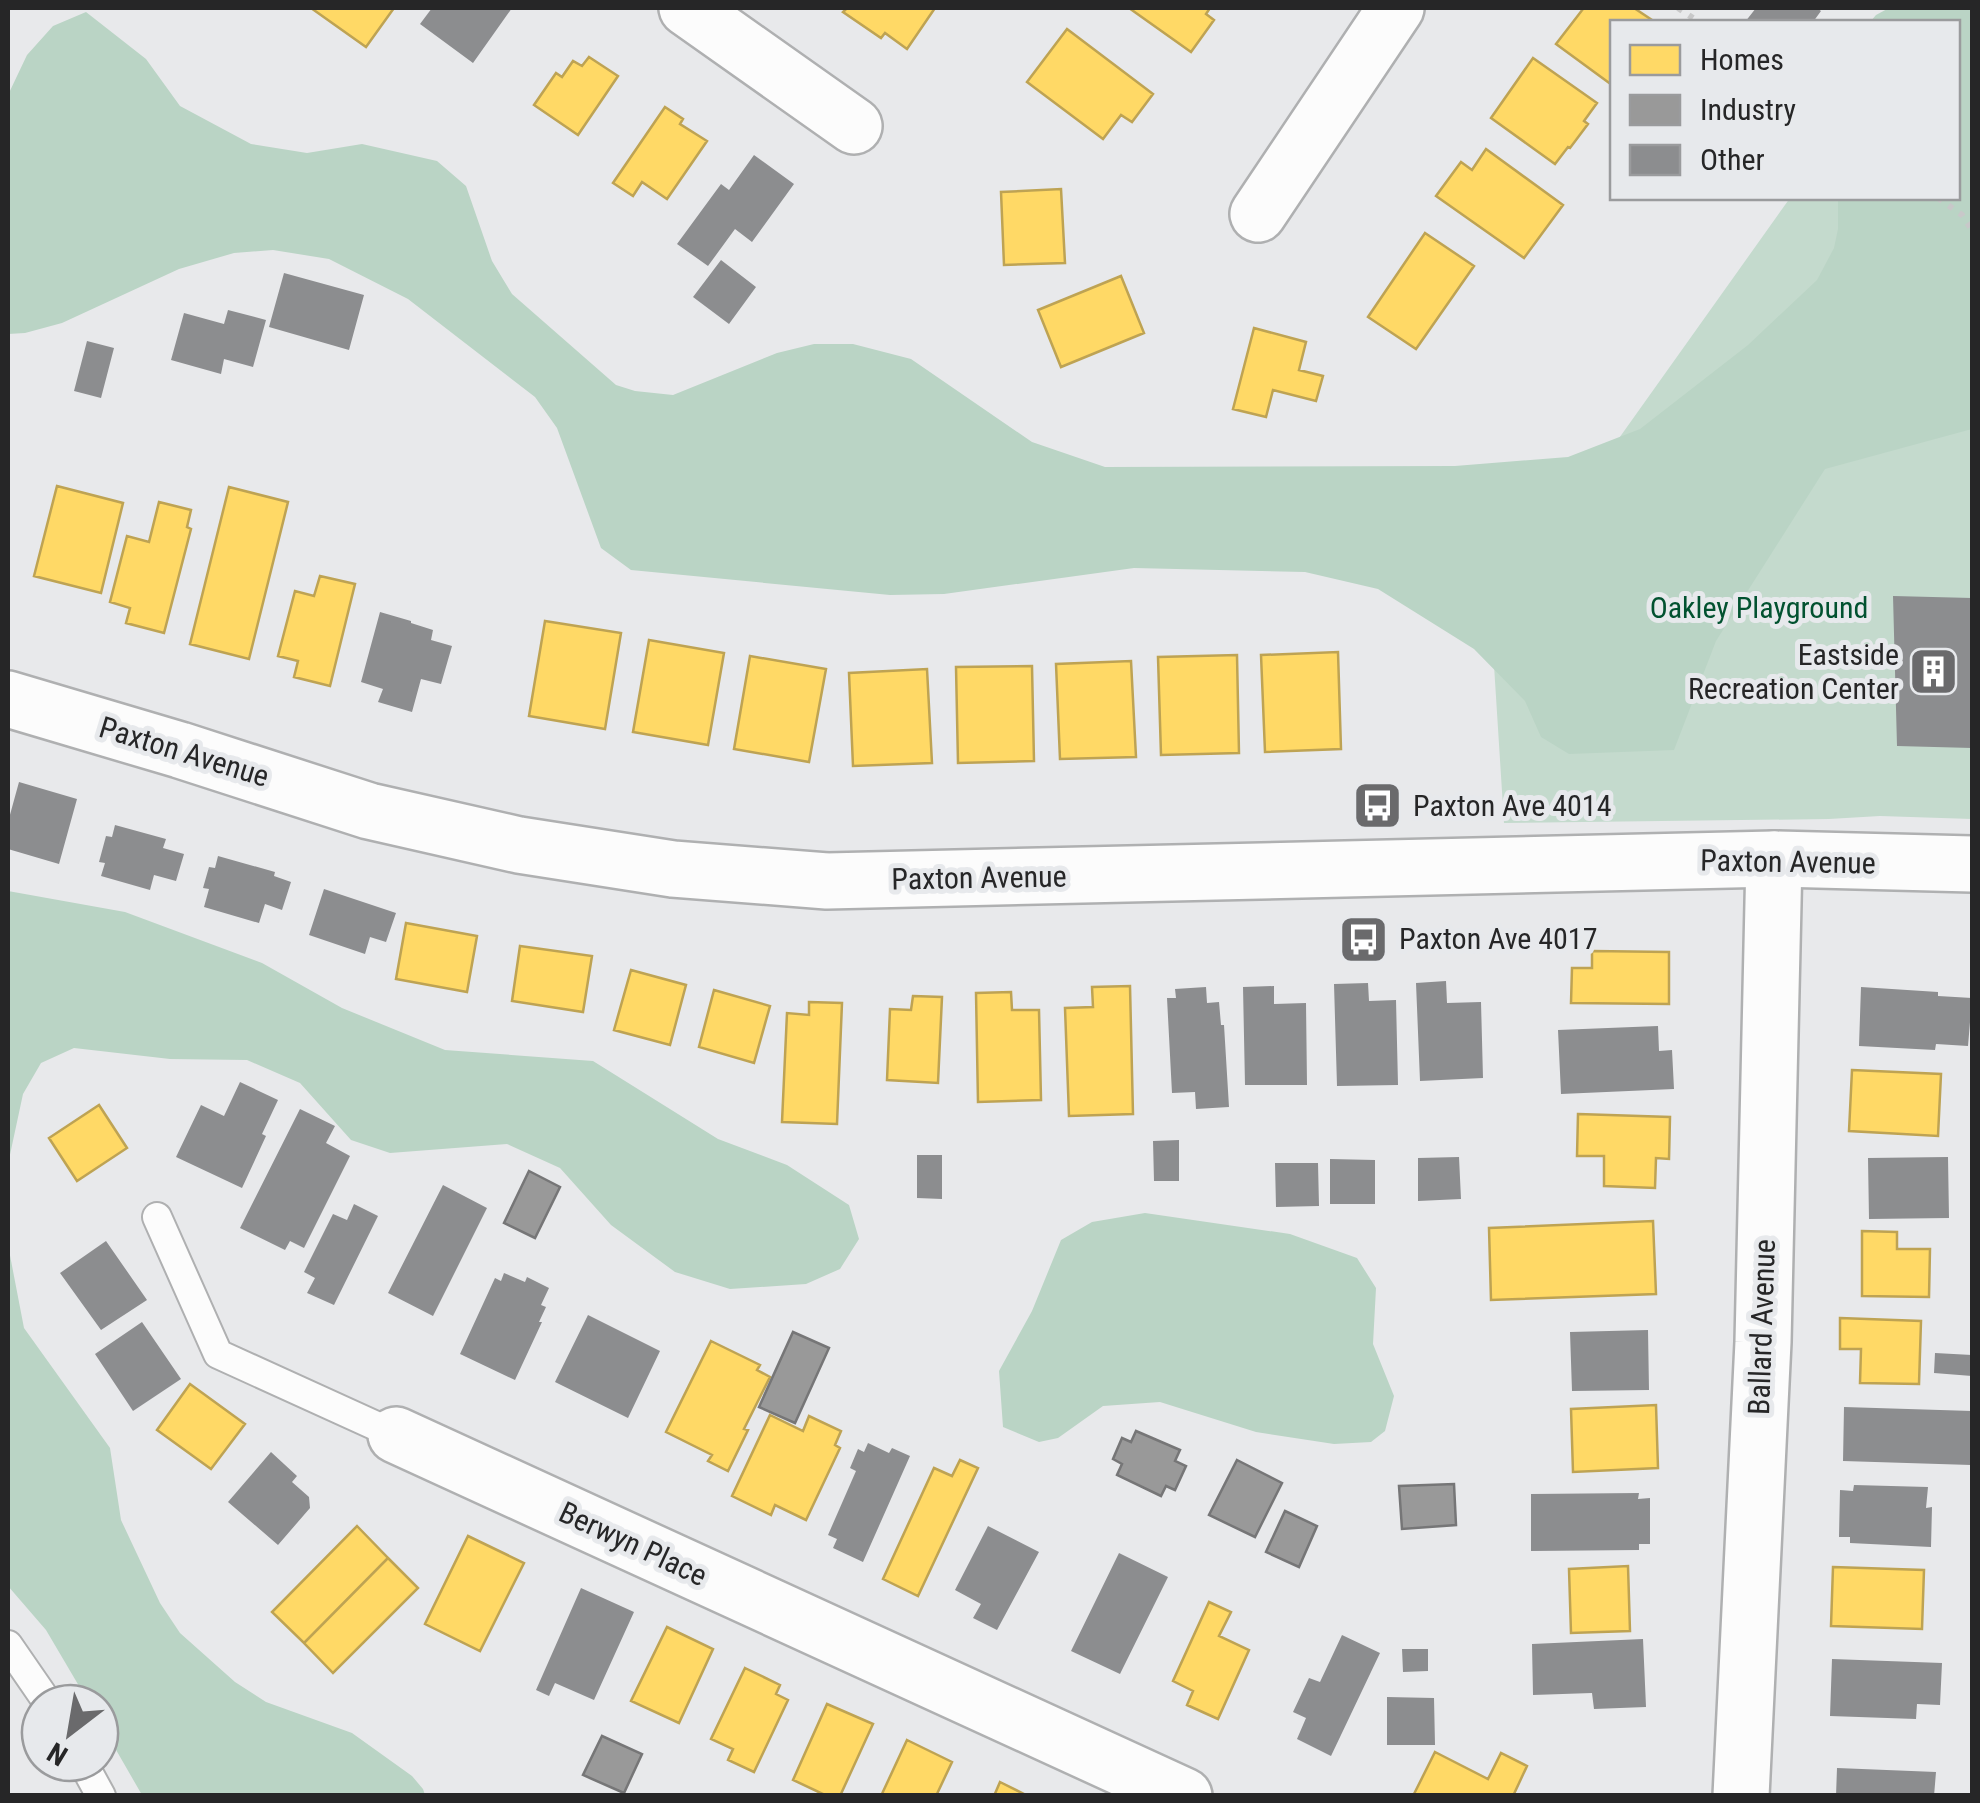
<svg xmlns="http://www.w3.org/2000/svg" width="1980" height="1803" font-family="'Roboto Condensed',sans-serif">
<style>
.green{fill:#c4dacd}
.forest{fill:#bad4c5}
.homes{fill:#ffd966;stroke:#bea353;stroke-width:2.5}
.industry{fill:#999;stroke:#767677;stroke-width:2.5}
.building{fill:#8c8d8f}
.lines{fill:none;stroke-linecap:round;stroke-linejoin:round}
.service-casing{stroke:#afb0b1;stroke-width:32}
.minor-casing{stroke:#afb0b1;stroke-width:60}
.tertiary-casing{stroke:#afb0b1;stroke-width:60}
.path{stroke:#c8c8c9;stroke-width:6;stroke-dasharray:5 8;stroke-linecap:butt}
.service{stroke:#fcfcfc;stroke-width:28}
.minor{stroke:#fcfcfc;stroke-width:55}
.tertiary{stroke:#fcfcfc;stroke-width:55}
.labels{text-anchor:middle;stroke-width:10;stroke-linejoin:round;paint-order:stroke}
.park-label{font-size:30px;fill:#025230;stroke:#e7e9ec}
.poi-label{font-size:30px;fill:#262627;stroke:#e7e9ec;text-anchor:start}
.street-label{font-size:30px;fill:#262627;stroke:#e7e9ec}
</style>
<rect width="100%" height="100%" fill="#e8e9eb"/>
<path class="green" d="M1972,8V819L1880,816L1829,819L1504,823L1491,618L1790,198H1958V22Z"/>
<path class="forest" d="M1889,8H1972V429L1825,469L1716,641L1674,750L1569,754L1541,737L1525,701L1474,649L1378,589L1305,572L1134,568L944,594L890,595L631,570L601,548L557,428L535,397L408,299L329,259L273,250L234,253L179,269L62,323L25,333L8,334V95L27,55L53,26L86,12L146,59L180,106L251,144L307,153L362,144L437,161L466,186L492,261L512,294L616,385L635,391L673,395L777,353L814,344H853L911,359L1032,442L1105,467L1455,466L1568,457L1640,429L1748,345L1817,280L1834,248L1838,229V198H1958V22H1870L1876,15Z
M8,891L125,912L262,963L342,1008L445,1050L593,1061L718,1139L787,1165L849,1205L859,1239L840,1269L806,1284L730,1289L675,1272L611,1225L560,1168L507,1144L390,1153L351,1140L300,1083L247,1060L170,1059L74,1048L41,1063L23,1094L8,1164Z
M1145,1213L1290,1234L1357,1258L1376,1288L1373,1344L1394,1396L1385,1431L1371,1442L1334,1444L1256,1432L1160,1402L1103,1406L1058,1438L1039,1442L1003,1427L999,1371L1032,1311L1061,1240L1092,1222Z
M8,1245L24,1328L110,1448L121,1520L160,1603L180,1633L235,1682L266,1702L352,1733L412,1776L423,1789L425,1795H142L100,1722V1703H89L46,1630L8,1586Z"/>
<path class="homes" d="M311,8H394L366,47Z
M847,8H935L907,49L885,33L881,38L843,12Z
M1129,8H1210L1206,14L1214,20L1191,52Z
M1581,8H1634L1655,22H1612V85L1556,44L1583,9Z
M1067,29L1153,94L1132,122L1121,115L1103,139L1027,82Z
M589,57L618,76L578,135L534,105L556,73L562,77L573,61L582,66Z
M1533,58L1597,103L1584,121L1588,124L1570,148L1568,147L1555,164L1491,118Z
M665,107L683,119L680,124L707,141L667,199L642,182L633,196L613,183Z
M1486,149L1563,205L1524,258L1436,196L1461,162L1472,170Z
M1061,189L1065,263L1004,265L1001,192Z
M1425,233L1474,266L1416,349L1368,317Z
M1121,276L1144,333L1061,367L1038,310Z
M1254,328L1306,342L1299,370L1323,376L1316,401L1273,390L1266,417L1233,409Z
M57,486L123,503L101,593L34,576Z
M229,487L288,502L249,659L190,644Z
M159,502L191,510L187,527L191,529L164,633L126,623L130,608L110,602L127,536L149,542Z
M320,576L355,584L330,686L294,677L298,661L278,656L295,591L314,596Z
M545,621L621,633L605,729L529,716Z
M649,640L724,653L708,745L633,732Z
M1338,652L1341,749L1265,752L1261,655Z
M1237,655L1239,753L1161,755L1158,657Z
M750,656L826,669L809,762L734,749Z
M1131,661L1136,757L1060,759L1056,664Z
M1032,666L1034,761L958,763L956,667Z
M927,669L932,763L853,766L849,673Z
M406,923L477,936L467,992L396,979Z
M520,946L592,956L583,1012L512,1001Z
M1592,951L1669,952V1004L1571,1003L1572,968H1592Z
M631,970L686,985L670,1045L614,1030Z
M1130,986L1133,1114L1069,1116L1065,1008L1093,1007L1092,987Z
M714,990L770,1006L754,1063L699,1047Z
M1011,992L1012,1010H1039L1041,1100L978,1102L976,993Z
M913,996L942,997L938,1083L887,1080L890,1009L911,1010Z
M809,1002L842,1003L837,1124L782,1122L787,1013L809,1015Z
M1852,1070L1941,1074L1938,1136L1849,1131Z
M99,1105L127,1148L77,1181L49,1138Z
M1578,1114L1670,1117L1669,1159L1656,1158L1655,1188L1604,1186V1156H1577Z
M1653,1221L1656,1294L1491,1300L1489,1228Z
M1862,1231L1897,1232V1249H1930L1929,1297L1862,1296Z
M1840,1318L1921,1321L1919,1384L1860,1383L1861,1349H1840Z
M711,1341L760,1365L757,1370L770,1377L744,1429L748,1430L728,1471L708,1461L712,1455L666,1432Z
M190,1384L245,1424L211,1469L157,1430Z
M1656,1405L1658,1468L1573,1472L1571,1409Z
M770,1415L803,1431L809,1416L841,1431L835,1445L840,1448L806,1520L775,1505L771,1515L732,1496Z
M960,1460L978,1468L918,1596L883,1579L934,1468L952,1476Z
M357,1526L388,1558L304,1643L272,1612Z
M468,1536L524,1563L480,1651L425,1624Z
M388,1558L418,1588L333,1673L304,1643Z
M1628,1566L1630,1631L1571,1633L1569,1569Z
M1833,1567L1924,1570L1922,1629L1831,1626Z
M1209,1602L1231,1612L1219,1636L1249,1650L1218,1719L1187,1705L1193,1691L1173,1681Z
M667,1627L713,1649L679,1723L631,1701Z
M745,1668L780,1685L776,1694L788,1700L754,1772L728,1760L733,1749L711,1739Z
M827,1704L873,1724L840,1796H827L793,1780Z
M907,1740L952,1762L936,1796H881Z
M1435,1752L1488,1779L1501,1753L1527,1766L1513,1796H1413Z
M1000,1782L1028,1796H994Z"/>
<path class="industry" d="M529,1171L560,1187L535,1238L504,1223Z
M793,1332L829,1348L795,1423L759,1407Z
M1136,1431L1180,1450L1175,1461L1186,1466L1175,1490L1166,1486L1161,1496L1117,1475L1122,1464L1113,1459L1122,1438L1131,1442Z
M1237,1460L1282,1483L1255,1537L1209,1515Z
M1454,1484L1456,1525L1402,1529L1399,1486Z
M1285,1511L1317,1526L1299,1567L1266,1552Z
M602,1736L642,1754L624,1793L583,1775Z"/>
<path class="building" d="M432,8H512L473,63L420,24Z
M1756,8H1817L1821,11L1813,22H1745Z
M754,155L794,184L752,242L735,229L708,266L677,244L721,184L729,190Z
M721,260L756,287L729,324L693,297Z
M284,273L364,295L349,350L269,327Z
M228,310L266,320L253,367L224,359L221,374L171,360L184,313L224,324Z
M87,341L114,348L101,398L74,391Z
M1893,596L1972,598V748L1897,746Z
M380,612L411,621V623L433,630L431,640L452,646L441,684L421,679L412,712L378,702L383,689L361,682Z
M19,782L77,799L59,864L8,849V822Z
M115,825L166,839L163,848L184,854L176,881L154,875L150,890L101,876L105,863L99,862L106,836L112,837Z
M218,856L275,872L274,876L291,882L282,910L265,904L259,923L204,907L209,889L203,888L209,867L215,868Z
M324,889L396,913L386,942L370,937L365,954L309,935Z
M1446,981L1447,1003L1481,1002L1483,1078L1420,1081L1416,983Z
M1368,983L1369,1001L1396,1000L1398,1085L1337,1086L1334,984Z
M1274,986V1004L1306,1003L1307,1085H1245L1243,987Z
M1206,987L1207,1003L1219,1002L1221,1025H1224L1229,1107L1196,1109L1195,1092L1172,1093L1167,998H1176L1175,989Z
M1861,987L1938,992V996L1972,998L1968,1046L1936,1044L1935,1050L1859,1046Z
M1658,1026L1659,1051L1672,1050L1674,1089L1561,1094L1558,1030Z
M240,1082L278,1100L262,1134L266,1136L242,1188L176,1157L201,1105L224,1116Z
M300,1109L335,1126L326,1143L350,1156L304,1248L290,1241L285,1250L240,1228Z
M1179,1140V1181H1154L1153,1141Z
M917,1155H942V1199L917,1198Z
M1459,1157L1461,1199L1418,1201V1158Z
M1948,1157L1949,1218L1869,1219L1868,1158Z
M1330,1159L1375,1160V1204H1330Z
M1275,1163H1318L1319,1206L1276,1207Z
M443,1185L487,1208L433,1316L388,1293Z
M354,1204L378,1216L334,1305L307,1293L315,1278L304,1272L333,1214L347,1220Z
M106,1241L147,1300L101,1330L60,1273Z
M504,1273L525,1282L527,1277L549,1288L541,1305L546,1307L539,1322H542L515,1380L460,1354L495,1278L501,1281Z
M588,1315L660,1351L628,1418L555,1382Z
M142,1322L181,1379L133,1411L95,1354Z
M1648,1330L1649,1390L1572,1391L1570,1332Z
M1935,1353L1972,1355V1376L1934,1373Z
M1844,1407L1972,1411L1971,1465L1843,1461Z
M868,1443L889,1453L892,1448L910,1456L863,1562L833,1548L837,1539L828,1535L856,1471L850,1468L858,1449L864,1452Z
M271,1452L297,1476L292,1482L309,1497L310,1508L278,1545L228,1502Z
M1854,1485L1928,1487L1926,1508L1932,1507L1931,1547L1850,1543V1537H1839L1840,1490L1853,1491Z
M1639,1493L1638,1499L1650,1498V1544H1639V1550L1531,1551V1494Z
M988,1526L1039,1552L997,1630L973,1618L981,1604L955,1590Z
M1119,1553L1168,1577L1120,1674L1071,1651Z
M581,1588L634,1612L594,1700L555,1683L549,1696L536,1690Z
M1342,1635L1380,1653L1331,1756L1297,1739L1306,1718L1293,1712L1309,1678L1320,1682Z
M1643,1639L1646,1707L1594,1709L1592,1693L1533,1695L1532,1644Z
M1402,1649H1428V1671L1403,1672Z
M1832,1659L1942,1663L1940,1705L1917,1704L1916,1719L1830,1716Z
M1387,1697L1434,1698L1435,1745H1387Z
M1837,1768L1936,1772L1934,1796H1836Z"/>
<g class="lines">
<defs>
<path id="service" d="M157,1217L218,1354L396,1435
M8,1645L48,1703
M83,1763L101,1796"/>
<path id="minor" d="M687,8L854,126
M1258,214L1396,8
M396,1435L1184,1796
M1741,1796L1763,1342L1774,859"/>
<path id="tertiary" d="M8,699L180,750L369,811L519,845L673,869L827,881L1774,859L1972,864"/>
</defs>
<use href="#service" class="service-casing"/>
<use href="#minor" class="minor-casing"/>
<use href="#tertiary" class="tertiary-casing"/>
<path class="path" d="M1678,8L1699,22
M1938,198L1962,215L1972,230"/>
<use href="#service" class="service"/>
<use href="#minor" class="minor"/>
<use href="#tertiary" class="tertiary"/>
</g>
<defs>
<symbol id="building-square" viewBox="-11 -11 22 22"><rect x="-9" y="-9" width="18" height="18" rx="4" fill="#6a6a6c" stroke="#e7e9ec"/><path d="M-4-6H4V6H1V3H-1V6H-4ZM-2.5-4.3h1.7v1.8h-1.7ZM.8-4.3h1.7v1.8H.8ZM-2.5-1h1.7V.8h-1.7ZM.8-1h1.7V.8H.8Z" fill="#fff"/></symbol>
<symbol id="bus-square" viewBox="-11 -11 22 22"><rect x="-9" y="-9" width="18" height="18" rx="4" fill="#6a6a6c" stroke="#e7e9ec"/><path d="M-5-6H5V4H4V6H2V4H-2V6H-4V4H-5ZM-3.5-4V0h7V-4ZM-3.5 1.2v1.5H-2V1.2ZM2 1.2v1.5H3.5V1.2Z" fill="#fff"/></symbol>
</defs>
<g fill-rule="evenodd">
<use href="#building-square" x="1906" y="644" width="55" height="55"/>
<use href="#bus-square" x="1350" y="778" width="55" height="55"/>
<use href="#bus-square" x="1336" y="912" width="55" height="55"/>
</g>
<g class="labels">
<g class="park-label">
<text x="1759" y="618">Oakley Playground</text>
</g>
<g class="poi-label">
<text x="1899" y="665" text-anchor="end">Eastside<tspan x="1899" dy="34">Recreation Center</tspan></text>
<text x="1413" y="816">Paxton Ave 4014</text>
<text x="1399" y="949">Paxton Ave 4017</text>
</g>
<g class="street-label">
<text transform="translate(184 752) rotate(17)" y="10">Paxton Avenue</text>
<text transform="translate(1788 862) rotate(1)" y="10">Paxton Avenue</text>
<text transform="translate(979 878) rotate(-1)" y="10">Paxton Avenue</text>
<text transform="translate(1762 1327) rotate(-88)" y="10">Ballard Avenue</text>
<text transform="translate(633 1544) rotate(25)" y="10">Berwyn Place</text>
</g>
</g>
<rect width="1980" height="1803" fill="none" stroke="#262627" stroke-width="20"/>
<rect x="1610" y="20" width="350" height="180" fill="#e7e9ec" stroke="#9a9b9d" stroke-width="2.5"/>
<rect x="1630" y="45" width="50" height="30" fill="#ffd966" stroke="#9a9b9d" stroke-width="2.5"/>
<text x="1700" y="70" font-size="30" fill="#262627">Homes</text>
<rect x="1630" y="95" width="50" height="30" fill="#999999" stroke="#9a9b9d" stroke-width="2.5"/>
<text x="1700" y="120" font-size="30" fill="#262627">Industry</text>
<rect x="1630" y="145" width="50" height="30" fill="#8c8d8f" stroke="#9a9b9d" stroke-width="2.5"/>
<text x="1700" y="170" font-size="30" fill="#262627">Other</text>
<g transform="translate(70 1733) rotate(211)"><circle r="48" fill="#e7e9ec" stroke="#9a9b9d" stroke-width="2.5"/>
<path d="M0-8L18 38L0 25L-18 38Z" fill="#6a6a6c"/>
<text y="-15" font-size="28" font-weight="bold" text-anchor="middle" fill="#262627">N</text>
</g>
</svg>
